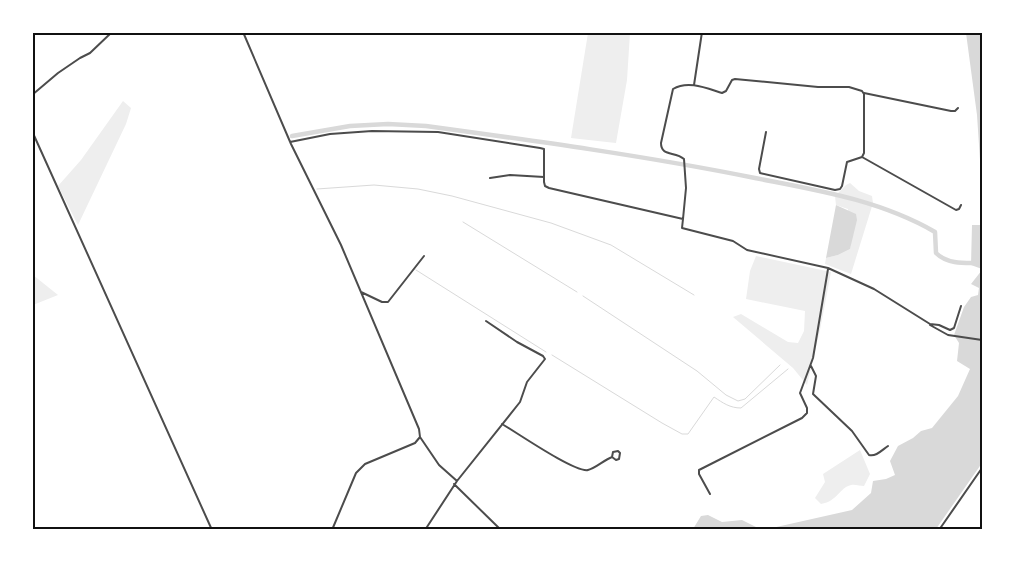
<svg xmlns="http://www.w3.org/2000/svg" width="1015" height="562" font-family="Poppins,sans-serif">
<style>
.green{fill:#eee}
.water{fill:#d9d9d9}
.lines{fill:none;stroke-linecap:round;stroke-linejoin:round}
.stream{stroke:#d9d9d9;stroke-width:1}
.canal{stroke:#d9d9d9;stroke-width:4.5}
.minor{stroke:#4c4c4c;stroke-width:2}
.neatline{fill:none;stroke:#111;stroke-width:2}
</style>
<rect width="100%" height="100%" fill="#fff"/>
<path class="green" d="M588,33H630L627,80L616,143L571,138Z
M123,101L131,108L126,124L78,225L58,186L81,160Z
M850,183L859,191L872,196L873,203L851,274L825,264L826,258L838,255L850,249L851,242L848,209L836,205L835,196L846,185Z
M756,256L831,272L820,330L807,385L793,368L733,317L741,314L788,342L798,343L804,331L805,311L746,299L750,271Z
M32,275H33L58,295L33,305Z
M860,450L870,474L864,486C860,486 855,484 851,485C839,488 838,501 821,504L815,498L825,482L823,474Z"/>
<path class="water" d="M966,33H982V190L977,115Z
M836,205L856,214L857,220L850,249L838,255L826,258Z
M972,225H982V269L971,265Z
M982,270V463L936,529L763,530L852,510L871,493L873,481L886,479L895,475L890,461L898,446L913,438L921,431L932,428L958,396L970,369L957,361L959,343L954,335L964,307L971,297L978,295L979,288L971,284Z
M708,515L722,522L742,520L760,529H693L701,516Z"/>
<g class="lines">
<path class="stream" d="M317,189L374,185L418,189L452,196L551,223L611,245L694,295
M463,222L577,292
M416,270L546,352
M583,296L697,371L726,395L738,401L745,399L780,365
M552,355L662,423L682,434H688L714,397C723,403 730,408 741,408L788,369"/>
<path class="canal" d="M292,136L350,126L388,124L426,126C536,141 646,156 755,178C816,190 880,200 935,232L936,253C948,265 966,263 982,263"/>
<path class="minor" d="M243,32L291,144L341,245L419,429L420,437L415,443L365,464L356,473L332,530
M694,85L702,32
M864,93L951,111H955L958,108
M32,95L58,73L80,58L90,53L112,32
M32,131L212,530
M290,142L330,134L372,131L438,132L540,148L544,149V182L545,186L549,188L683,219L682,228L733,241L747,250L828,268L874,289L930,324L939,325L950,330L954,328L961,306
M862,157L956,210L959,209L961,205
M490,178L510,175L544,177
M683,219L686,188L684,159C675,151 661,157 661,143L673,89C688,80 706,88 722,93L726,91L732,80L735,79L818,87H849L862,91L864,94V153L862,157L847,162L842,186L840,189L835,190L760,173L759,169L766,132
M361,292L382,302H388L424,256
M930,325L948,335L982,340
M811,366L816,376L813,394L852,431L869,455C876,457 882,450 888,446
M502,424C516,432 575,473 588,470C596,468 604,460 612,457L613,452L618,451L620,453L619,459L616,460L612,457
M420,437L439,465L457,481
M454,484L501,530
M710,494L699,474V470L802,418L807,413V408L800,393L813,358L828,269
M425,530L457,481L520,402L527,382L545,359L543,356L517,342L486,321
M939,530L982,468"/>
</g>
<rect width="1015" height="562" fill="none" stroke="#ffffff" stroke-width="68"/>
<rect x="34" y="34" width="947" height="494" class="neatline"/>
</svg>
